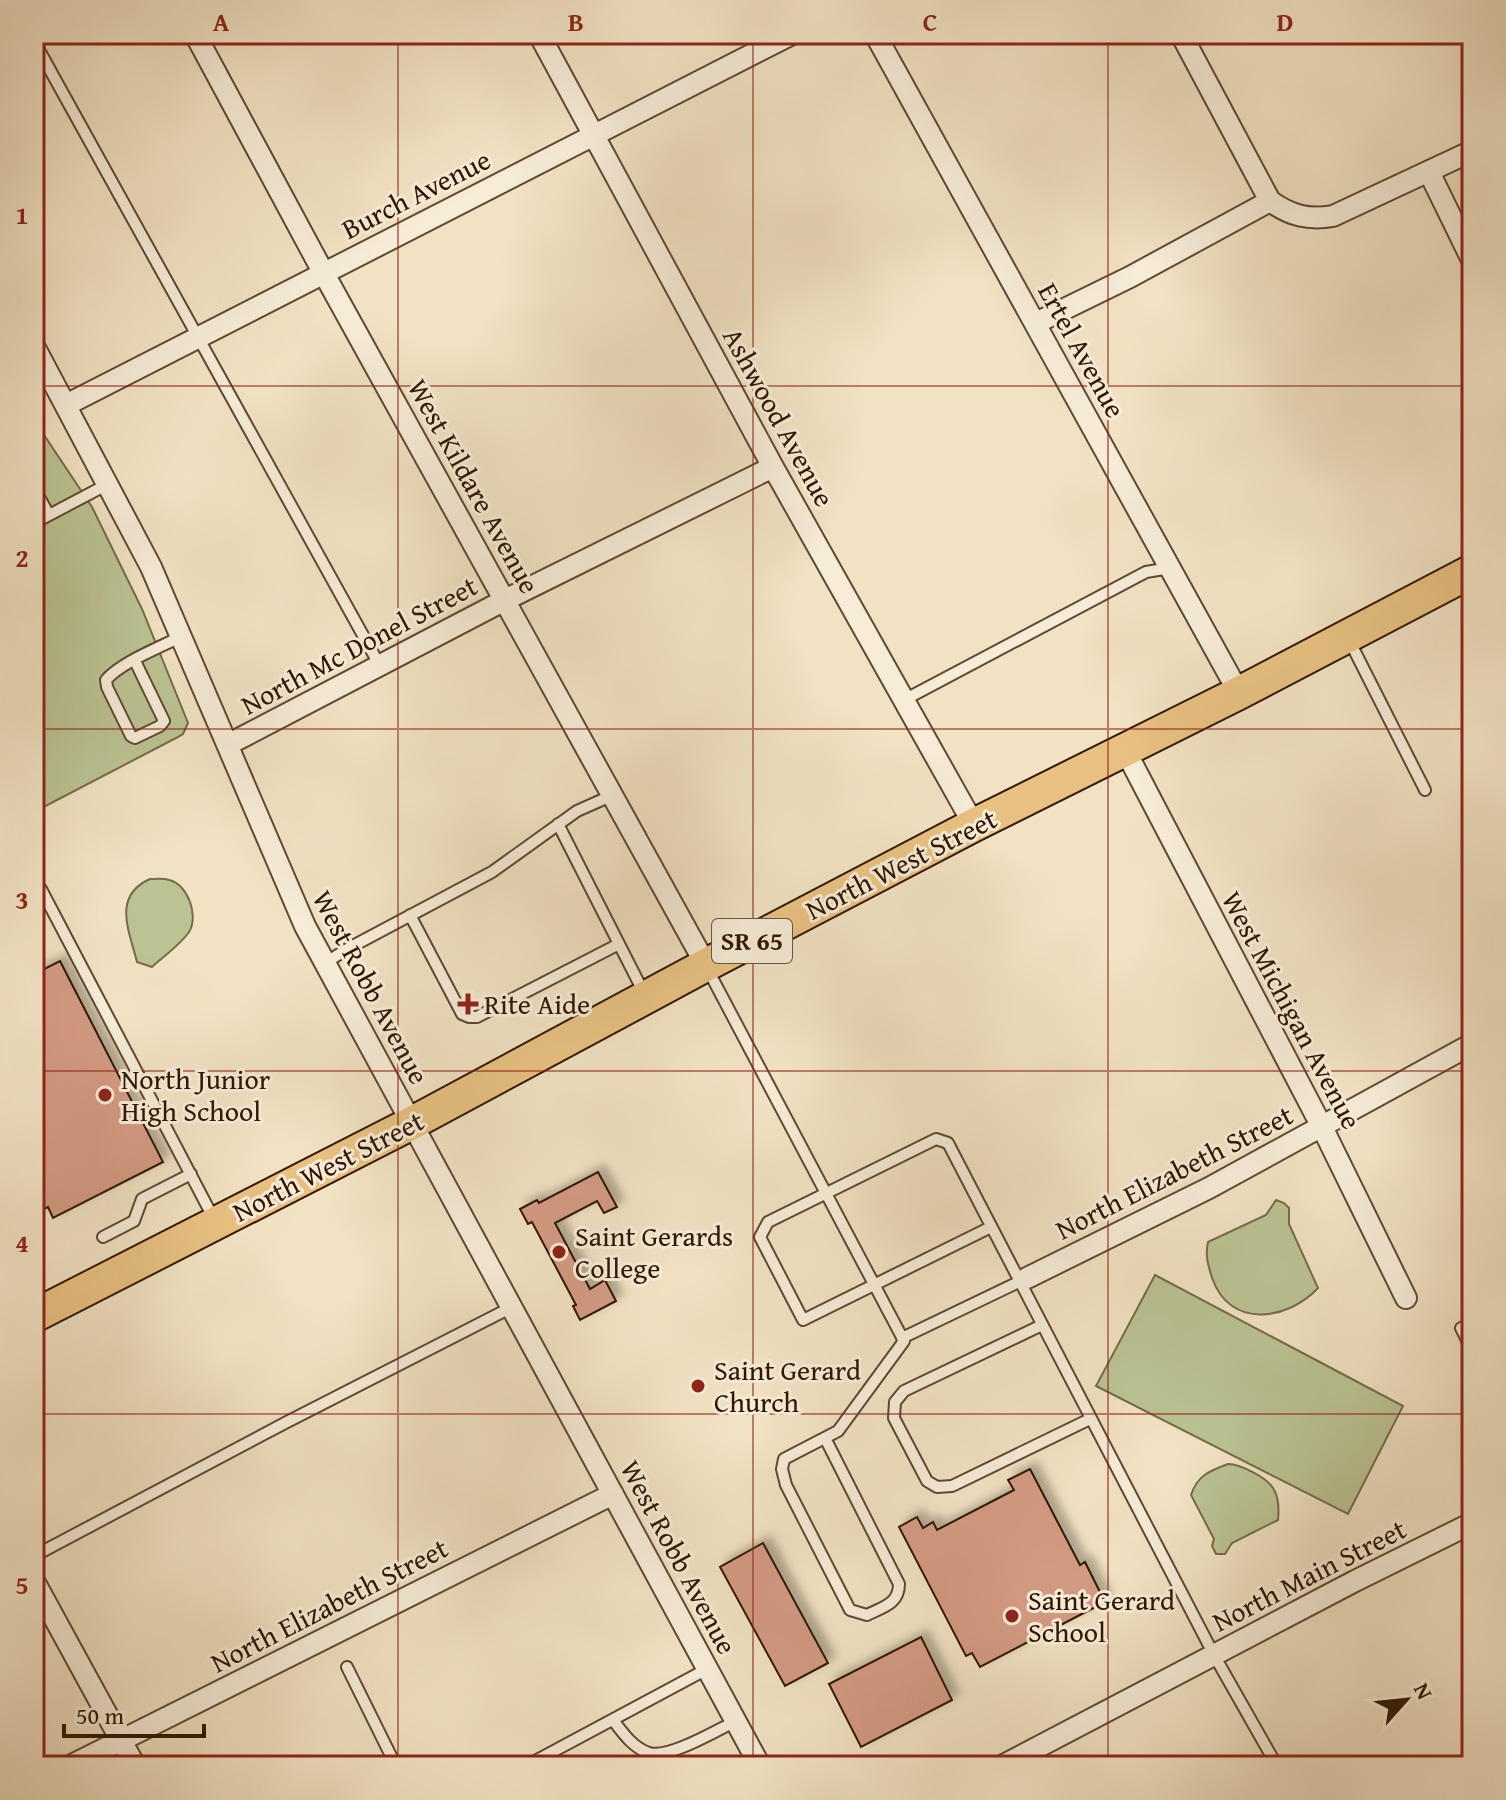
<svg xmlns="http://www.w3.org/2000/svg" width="1506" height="1800" font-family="'Gentium Book Plus',serif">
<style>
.green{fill:#bbc393;stroke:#746c4a;stroke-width:2}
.building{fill:#d39a82;stroke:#2e1600;stroke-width:2;filter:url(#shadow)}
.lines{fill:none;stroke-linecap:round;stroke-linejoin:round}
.service-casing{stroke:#5f4931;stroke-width:14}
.minor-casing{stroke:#5f4931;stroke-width:24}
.primary-casing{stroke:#2e1600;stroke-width:36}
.service{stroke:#f6ecd8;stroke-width:10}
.minor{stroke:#f6ecd8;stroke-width:20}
.primary{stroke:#e8c182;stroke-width:32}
.grid{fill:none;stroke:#8f2418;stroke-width:2;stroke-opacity:0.55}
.poi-dot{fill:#8f2418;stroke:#f6ecd8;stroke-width:3}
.labels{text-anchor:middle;stroke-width:6;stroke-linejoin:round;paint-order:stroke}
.shield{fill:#f6ecd8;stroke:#6a5641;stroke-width:2}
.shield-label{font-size:26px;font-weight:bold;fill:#2e1600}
.street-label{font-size:28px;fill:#2e1600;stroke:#f6ecd8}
.poi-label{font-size:28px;fill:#2e1600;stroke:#f6ecd8;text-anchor:start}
.neatline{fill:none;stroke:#8f2418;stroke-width:3}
.grid-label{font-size:26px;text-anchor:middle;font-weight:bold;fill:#8f2418}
</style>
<defs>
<filter id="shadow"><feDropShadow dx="7" dy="-7" stdDeviation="4" flood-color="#0004"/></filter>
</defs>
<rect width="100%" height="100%" fill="#f1e2c3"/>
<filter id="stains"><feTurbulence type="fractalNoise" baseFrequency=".0025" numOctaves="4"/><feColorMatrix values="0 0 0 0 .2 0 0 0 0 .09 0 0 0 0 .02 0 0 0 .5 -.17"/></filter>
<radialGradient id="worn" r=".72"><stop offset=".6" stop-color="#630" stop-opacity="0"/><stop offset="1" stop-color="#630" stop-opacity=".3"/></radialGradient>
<path class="green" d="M34,420L92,507L142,609L188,723L183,734L176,738L34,812Z
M150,879C156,879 163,878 169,880C188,884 199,916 189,932C180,945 164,956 152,967L137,962C129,930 112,896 150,879Z
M1276,1200L1284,1203L1289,1208V1224L1318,1288C1287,1321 1230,1329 1212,1278C1208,1265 1205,1255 1208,1242L1266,1215Z
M1155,1275L1403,1406L1348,1514L1096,1386Z
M1228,1464C1240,1464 1266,1477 1273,1488C1279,1497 1279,1510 1278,1520L1232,1543L1225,1554H1216L1212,1546L1214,1539L1191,1495C1197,1476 1209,1471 1228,1464Z"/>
<path class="building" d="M60,961L163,1162L53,1218L48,1207L34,1215V974Z
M598,1172L617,1207L604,1213L597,1201L555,1223L590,1289L605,1280L616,1301L580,1320L573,1306L576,1305L532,1222L528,1224L520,1209L537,1200L539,1203Z
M1030,1469L1080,1565L1085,1562L1105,1602L980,1667L972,1653L966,1656L899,1527L917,1517L923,1528L933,1522L937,1530L1014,1490L1008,1480Z
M763,1543L828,1663L785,1686L720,1567Z
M921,1637L952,1700L861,1747L829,1684Z"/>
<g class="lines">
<defs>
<path id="service" d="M34,41L380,666
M34,488L49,515
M34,523L108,484
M1348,638L1425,790
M135,661L164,721L160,726L135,738L131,736L107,687L106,680C121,662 161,647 182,636
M904,700L1146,572L1170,568
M558,824L645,995
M34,885L41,889L215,1221
M410,915L462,1014L469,1017H477L619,944
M325,963L349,948L492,872L577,811L613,795
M708,970L904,1341L838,1431L784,1459L782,1469L786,1485L850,1610L867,1615C883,1607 899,1604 899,1584L825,1438
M991,1227L803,1320L760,1237L768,1222L936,1139L948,1143L1214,1655L1277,1766
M103,1237L134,1221L142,1199L191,1174
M1472,1323L1461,1328L1472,1350
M1042,1325L904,1391L895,1402L894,1418L927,1481L937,1487L952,1486L1090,1419
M902,1338L1025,1279
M34,1556L285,1423L512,1307
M347,1667L396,1766
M613,1720C622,1732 633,1748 649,1753C669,1759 717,1730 736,1721
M526,1766L707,1669"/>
<path id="minor" d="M195,34L323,272L706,965
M539,34L773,467L974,825
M875,34L1239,693
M1181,34L1270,201C1291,216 1308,220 1333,216L1472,151
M1429,172L1472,260
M1036,323L1130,277L1270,201
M34,346L151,567L305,926L760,1766
M66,405L792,34
M229,744L505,600L773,467
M1125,750L1322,1127L1406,1298
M1027,1278L1209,1188L1472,1044
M34,1581L135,1766
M70,1766L613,1494
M1002,1766L1355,1581L1472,1523"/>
<path id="primary" d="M34,1316L412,1123L706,965L974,825L1239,693L1472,571"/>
</defs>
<use href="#service" class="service-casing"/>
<use href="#minor" class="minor-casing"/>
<use href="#primary" class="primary-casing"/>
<use href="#service" class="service"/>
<use href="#minor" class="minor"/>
<use href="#primary" class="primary"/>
</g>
<path class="grid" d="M398,34V1766M753,34V1766M1108,34V1766M34,386H1472M34,729H1472M34,1071H1472M34,1414H1472"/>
<g class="poi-dot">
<path d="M464 992h8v8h8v8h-8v8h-8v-8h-8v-8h8z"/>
<circle cx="105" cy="1095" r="8"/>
<circle cx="559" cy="1252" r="8"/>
<circle cx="698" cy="1386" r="8"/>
<circle cx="1012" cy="1616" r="8"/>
</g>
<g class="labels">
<rect class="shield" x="712" y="919" width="80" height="44" rx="6"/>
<g class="shield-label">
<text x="752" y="950">SR 65</text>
</g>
<g class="street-label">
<text transform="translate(416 194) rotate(-27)" y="10">Burch Avenue</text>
<text transform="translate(1082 350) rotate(61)" y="10">Ertel Avenue</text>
<text transform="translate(779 417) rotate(61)" y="10">Ashwood Avenue</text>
<text transform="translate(474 486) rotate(61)" y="10">West Kildare Avenue</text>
<text transform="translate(359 645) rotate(-28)" y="10">North Mc Donel Street</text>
<text transform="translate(901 864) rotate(-27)" y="10">North West Street</text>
<text transform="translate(371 987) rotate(62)" y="10">West Robb Avenue</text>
<text transform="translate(1292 1010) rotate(62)" y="10">West Michigan Avenue</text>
<text transform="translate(328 1166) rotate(-27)" y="10">North West Street</text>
<text transform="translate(1174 1172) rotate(-27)" y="10">North Elizabeth Street</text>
<text transform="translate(679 1557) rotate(62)" y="10">West Robb Avenue</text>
<text transform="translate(1309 1575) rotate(-27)" y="10">North Main Street</text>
<text transform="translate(329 1605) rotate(-27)" y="10">North Elizabeth Street</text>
</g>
<g class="poi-label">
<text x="484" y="1014">Rite Aide</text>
<text x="121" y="1089">North Junior<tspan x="121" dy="32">High School</tspan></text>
<text x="575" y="1246">Saint Gerards<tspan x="575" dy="32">College</tspan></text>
<text x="714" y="1380">Saint Gerard<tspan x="714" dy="32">Church</tspan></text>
<text x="1028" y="1610">Saint Gerard<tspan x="1028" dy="32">School</tspan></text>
</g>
</g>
<rect width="1506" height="1800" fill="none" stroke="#f1e2c3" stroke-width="88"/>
<g transform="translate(1406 1700) rotate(63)" stroke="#f6ecd8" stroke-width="6" paint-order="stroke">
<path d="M0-6L14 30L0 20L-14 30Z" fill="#2e1600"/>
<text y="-12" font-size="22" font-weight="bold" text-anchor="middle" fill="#2e1600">N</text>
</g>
<path d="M64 1724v12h140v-12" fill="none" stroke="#2e1600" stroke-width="4"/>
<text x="76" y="1724" font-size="24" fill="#2e1600" stroke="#f6ecd8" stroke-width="6" paint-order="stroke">50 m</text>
<rect x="44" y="44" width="1418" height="1712" class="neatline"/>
<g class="grid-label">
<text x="221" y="31">A</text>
<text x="576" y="31">B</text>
<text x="930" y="31">C</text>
<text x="1285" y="31">D</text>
<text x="22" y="224">1</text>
<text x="22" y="567">2</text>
<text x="22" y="909">3</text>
<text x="22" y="1252">4</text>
<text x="22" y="1594">5</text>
</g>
<rect width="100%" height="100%" filter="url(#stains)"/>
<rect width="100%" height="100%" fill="url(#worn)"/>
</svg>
